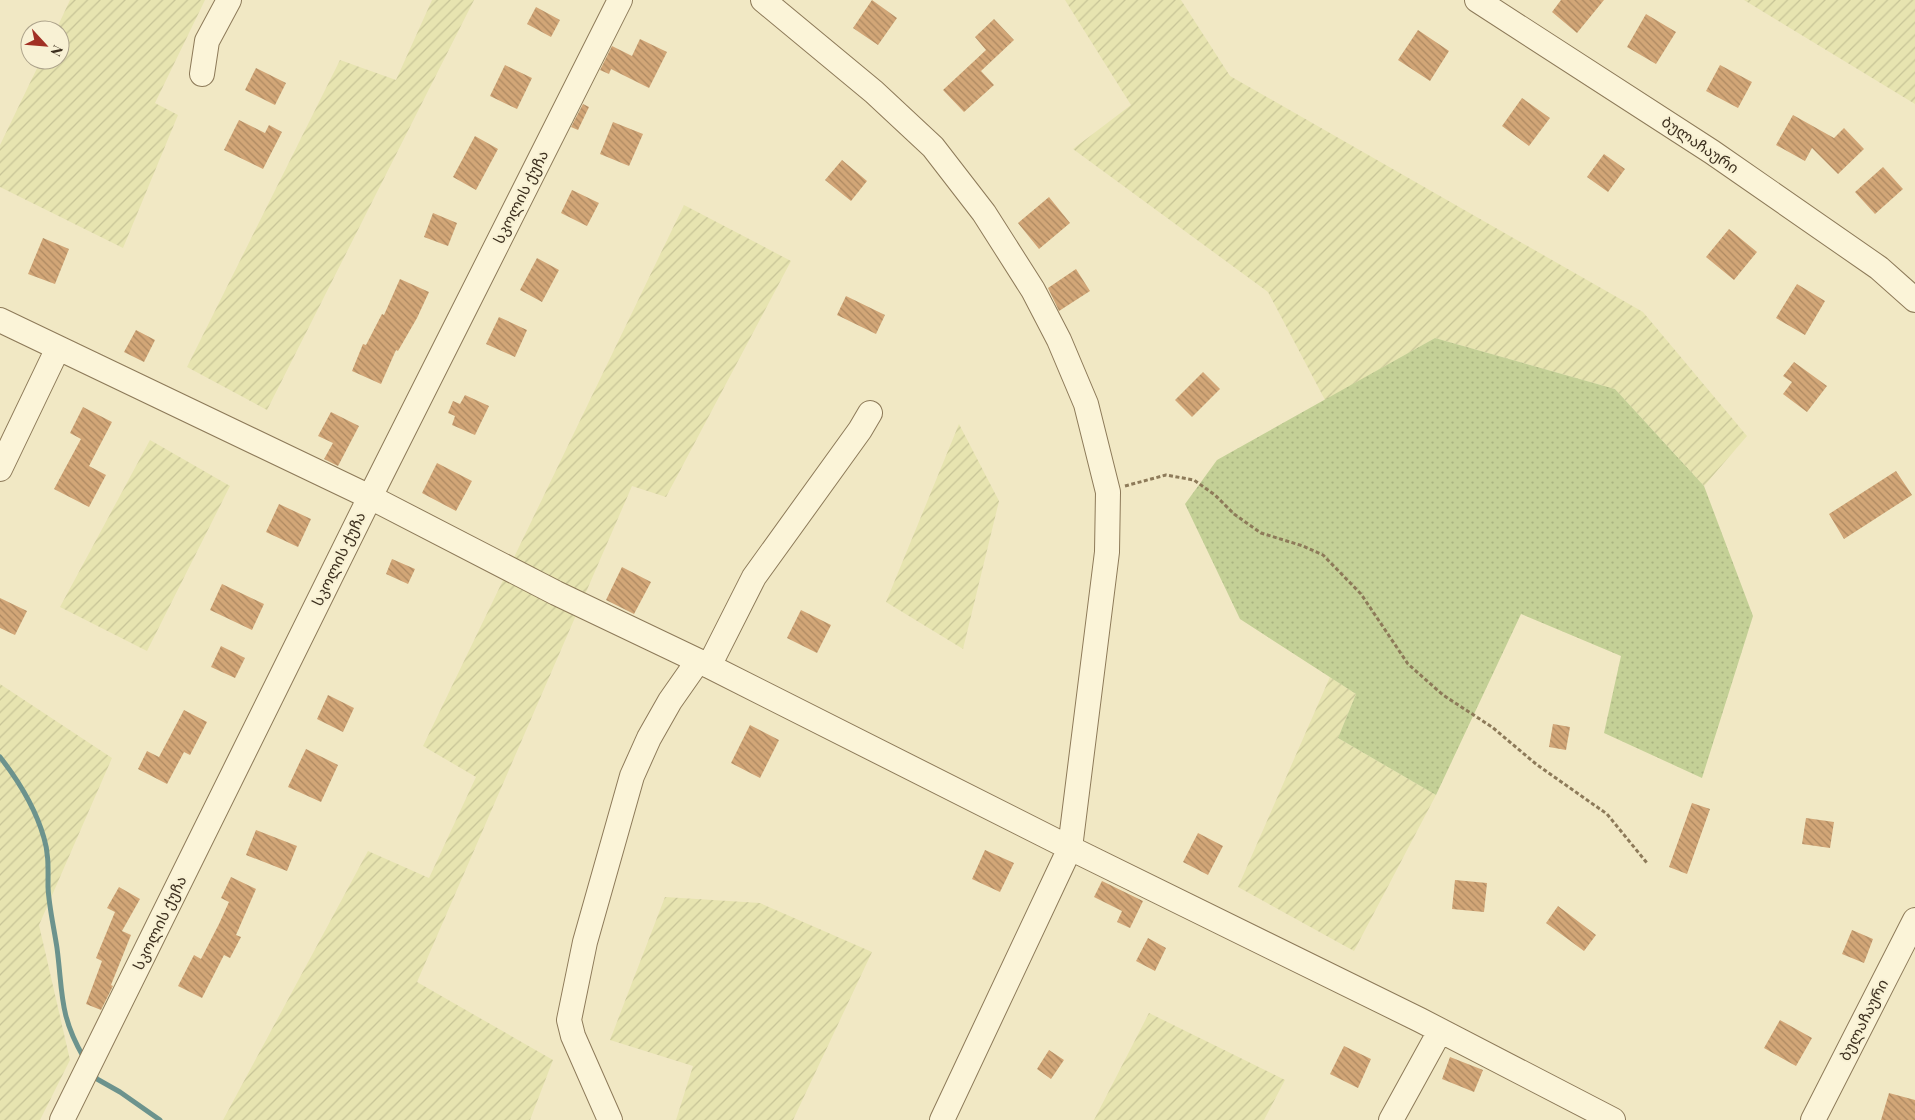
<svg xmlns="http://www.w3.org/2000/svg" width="1915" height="1120" font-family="'Playfair Display','Noto Sans Georgian',serif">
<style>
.farmland{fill:url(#farmland-furrows)}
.grass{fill:url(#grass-dots)}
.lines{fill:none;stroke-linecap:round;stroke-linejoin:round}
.stream{stroke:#6c938d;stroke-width:5}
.building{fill:url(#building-back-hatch)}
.minor-casing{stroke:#8d7a59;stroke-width:26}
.path{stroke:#8d7a59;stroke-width:3;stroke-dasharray:4 2.5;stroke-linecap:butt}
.minor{stroke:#fbf4d8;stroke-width:24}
.labels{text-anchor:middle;stroke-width:4;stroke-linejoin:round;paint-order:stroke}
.street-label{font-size:15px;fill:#3c2f1e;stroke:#f8f1d4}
</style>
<defs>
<pattern id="farmland-furrows" width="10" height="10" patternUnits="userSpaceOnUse" patternTransform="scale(1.25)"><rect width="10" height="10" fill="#e7e4b0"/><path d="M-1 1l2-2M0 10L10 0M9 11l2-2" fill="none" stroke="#c7c497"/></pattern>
<pattern id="grass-dots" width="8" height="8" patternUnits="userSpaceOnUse" patternTransform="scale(1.25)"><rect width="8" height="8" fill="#c4d096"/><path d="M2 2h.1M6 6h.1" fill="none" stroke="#a9b381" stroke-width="1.8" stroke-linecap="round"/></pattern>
<pattern id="building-back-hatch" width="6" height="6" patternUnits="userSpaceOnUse" patternTransform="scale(1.25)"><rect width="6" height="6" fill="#d2a677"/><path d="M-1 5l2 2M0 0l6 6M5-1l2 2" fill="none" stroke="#ac8861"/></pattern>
</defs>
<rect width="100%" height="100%" fill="#f1e8c4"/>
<path class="farmland" d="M70,0H205L155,103L178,115L123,248L0,187V145L41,60H60V30H56Z
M432,0H474L267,410L187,367L340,60L396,80Z
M1065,0H1181L1230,76L1643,312L1747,436L1704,486L1615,389L1435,338L1325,400L1268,292L1073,149L1131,105Z
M1744,0H1915V104Z
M684,205L791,261L666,497L632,486L417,982L553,1060L530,1120H223L368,851L429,878L476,777L423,746Z
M959,424L999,501L963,649L886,602Z
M150,440L230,486L147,651L60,607Z
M1330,677L1356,694L1338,738L1436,795L1354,951L1238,887Z
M0,684L112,758L39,925L70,1060L40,1120H0Z
M665,897L760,903L872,952L793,1120H676L693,1066L610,1040Z
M1149,1013L1285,1080L1264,1120H1094Z"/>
<path class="grass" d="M1435,338L1615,389L1704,486L1753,616L1702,778L1604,733L1621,656L1521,614L1436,795L1338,738L1356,694L1240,619L1185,504L1217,460Z"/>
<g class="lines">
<path class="stream" d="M0,757C18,780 36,810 44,838C49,854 48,870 48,887C49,907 54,928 57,948C63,994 59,1015 84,1058
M94,1074L97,1079L120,1092L160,1120"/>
</g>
<path class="building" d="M872,0L897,18L878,45L853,28Z
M1561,0H1604L1577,33L1552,12Z
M536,7L560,20L551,37L527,24Z
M1646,14L1676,32L1656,64L1627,47Z
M994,19L1014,40L981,71L994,85L964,112L943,90L986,50L975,37Z
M1418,30L1449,51L1430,81L1398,60Z
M640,39L667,52L649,88L611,69L609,74L600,70L612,46L632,56Z
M505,65L532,78L517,109L490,96Z
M1720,65L1752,82L1738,108L1706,91Z
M256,68L286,83L275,105L245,90Z
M1522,98L1550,118L1529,146L1502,126Z
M583,104L589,107L578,130L571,127Z
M1793,115L1834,138L1844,128L1864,149L1838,174L1812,148L1805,161L1776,145Z
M239,120L265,133L269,125L282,132L263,169L224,150Z
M613,122L643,134L629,166L600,154Z
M475,136L498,149L476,190L453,177Z
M1604,154L1625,169L1608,192L1587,177Z
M842,160L867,181L851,201L825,180Z
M1883,167L1903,189L1875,214L1855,192Z
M572,190L599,203L587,226L561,213Z
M1049,197L1070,223L1039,249L1018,223Z
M433,213L457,223L448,246L424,237Z
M1729,229L1757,252L1734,280L1706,257Z
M43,238L69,249L55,284L28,274Z
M537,258L559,270L542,302L520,290Z
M1076,269L1090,291L1059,311L1048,288Z
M400,279L429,292L417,318L398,351L396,350L381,384L352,371L363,344L366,345L382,314L384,315Z
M1797,284L1825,301L1805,335L1776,318Z
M846,296L885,315L876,334L837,315Z
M499,317L527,330L515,357L486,344Z
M136,330L155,340L144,362L124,352Z
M1794,362L1827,386L1807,412L1783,394L1792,382L1783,376Z
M1203,372L1220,389L1192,417L1175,400Z
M465,395L489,406L475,435L452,425L455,416L448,413L453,401L460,404Z
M83,407L112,422L89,466L106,475L89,507L54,489L81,439L70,433Z
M331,412L359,426L338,466L324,459L333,443L318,436Z
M437,463L472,481L456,511L422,493Z
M1896,471L1912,495L1844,539L1829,514Z
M279,504L311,519L298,547L266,532Z
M392,559L415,569L408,584L386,574Z
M622,567L651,582L634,614L606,600Z
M222,584L264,604L252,630L210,610Z
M0,598L27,611L15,635L0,628Z
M801,610L831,625L817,653L787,638Z
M221,646L245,658L235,678L211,667Z
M328,695L354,708L343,732L317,719Z
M184,710L207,722L190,755L184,752L167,784L138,769L147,751L159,757Z
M1553,724L1570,727L1566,750L1549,747Z
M750,725L779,740L760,778L731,763Z
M306,749L338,765L321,802L288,787Z
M1692,803L1710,809L1687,874L1669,867Z
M1806,818L1834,822L1830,848L1802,844Z
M256,830L297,846L287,871L246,855Z
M1198,833L1223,846L1208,875L1183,862Z
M985,850L1014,863L1000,892L972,879Z
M231,877L256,889L236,935L241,937L230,958L224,955L202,998L178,986L194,955L201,959L219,924L229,902L221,898Z
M1455,880L1487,883L1484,912L1452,909Z
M1102,881L1143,901L1130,928L1117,922L1122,911L1094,897Z
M119,887L140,899L122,931L131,935L111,985L113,986L101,1010L86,1004L102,961L96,958L115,912L107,908Z
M1558,906L1596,935L1584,951L1546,923Z
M1852,930L1873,939L1864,963L1842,954Z
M1148,938L1166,948L1155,971L1136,961Z
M1780,1020L1812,1038L1796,1066L1764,1048Z
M1344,1046L1371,1059L1358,1088L1330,1074Z
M1049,1050L1064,1060L1051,1079L1037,1069Z
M1450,1057L1483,1070L1474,1092L1442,1079Z
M1889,1093L1915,1100V1120H1881Z"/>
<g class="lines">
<defs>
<path id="minor" d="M763,0L874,92L933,147L984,213L1033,290L1059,340L1086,404L1108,492L1107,552L1070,848L942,1120
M1477,0L1712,152L1879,268L1915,300
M202,74L207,41L229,0
M0,320L370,497L556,593L709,666L1070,848L1420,1020L1613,1120
M0,469L58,348
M709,666L754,577L860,430L870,413
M62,1120L370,497L620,0
M610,1120L573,1036L569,1020L585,942L632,776L649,738L670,701L698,661
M1391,1120L1440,1031
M1813,1120L1915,920"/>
</defs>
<use href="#minor" class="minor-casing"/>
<path class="path" d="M1125,486L1166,475L1194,480L1215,495L1234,514L1261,533L1303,546L1323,555L1361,594L1408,664L1443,695L1492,727L1536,764L1607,814L1647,863"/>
<use href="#minor" class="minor"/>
</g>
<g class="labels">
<g class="street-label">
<text transform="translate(1700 145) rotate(34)" y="5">ბულაჩაური</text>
<text transform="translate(521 197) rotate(-63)" y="5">სკოლის ქუჩა</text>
<text transform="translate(339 559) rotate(-64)" y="5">სკოლის ქუჩა</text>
<text transform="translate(160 923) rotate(-64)" y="5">სკოლის ქუჩა</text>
<text transform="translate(1864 1020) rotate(-63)" y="5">ბულაჩაური</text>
</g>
</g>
<g transform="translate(45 45) rotate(116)"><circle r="24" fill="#f8f1d4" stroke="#ada38b"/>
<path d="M0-4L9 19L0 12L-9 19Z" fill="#a13024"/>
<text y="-8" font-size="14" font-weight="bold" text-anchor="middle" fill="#3c2f1e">N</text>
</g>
</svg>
